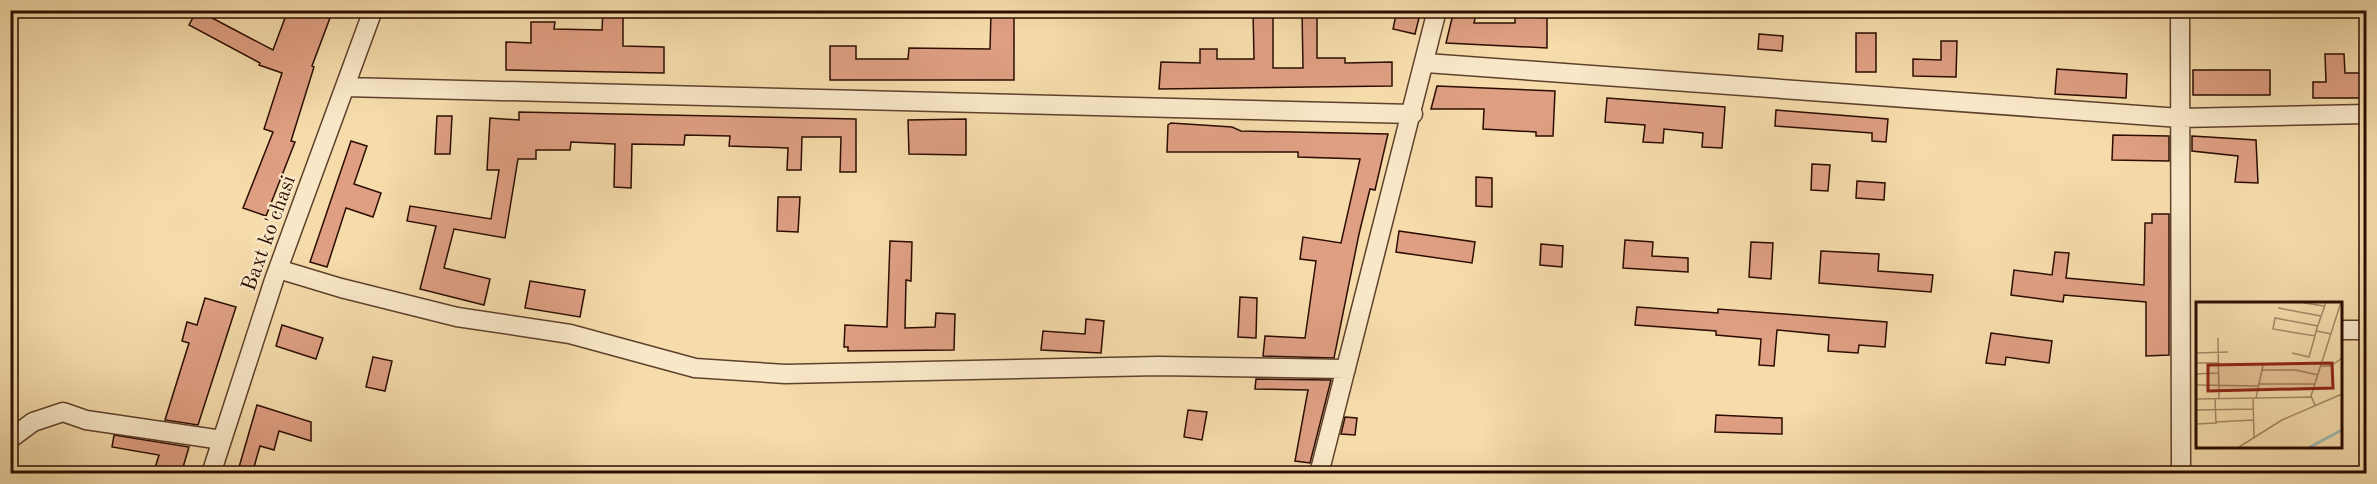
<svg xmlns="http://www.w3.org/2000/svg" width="2377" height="484" font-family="'Old Standard TT',serif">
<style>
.building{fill:#de9f83;stroke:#2c0d01;stroke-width:1.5}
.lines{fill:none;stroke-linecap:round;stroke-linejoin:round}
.street-casing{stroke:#5e412c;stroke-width:21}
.street{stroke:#f9e8c8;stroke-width:18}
.labels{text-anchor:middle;stroke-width:4.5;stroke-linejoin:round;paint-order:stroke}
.street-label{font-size:21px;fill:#2c0d01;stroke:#f9e8c8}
.inset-river{fill:none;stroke:#9ebab2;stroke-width:3}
.inset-road{fill:none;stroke:#a58967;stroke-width:1.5}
.view{fill:#8f2418;fill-opacity:0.15;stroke:#8f2418;stroke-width:3}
.inset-edge{fill:none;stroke:#2c0d01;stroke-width:3}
</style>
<rect width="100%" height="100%" fill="#f6dcab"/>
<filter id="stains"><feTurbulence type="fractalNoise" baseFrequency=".00333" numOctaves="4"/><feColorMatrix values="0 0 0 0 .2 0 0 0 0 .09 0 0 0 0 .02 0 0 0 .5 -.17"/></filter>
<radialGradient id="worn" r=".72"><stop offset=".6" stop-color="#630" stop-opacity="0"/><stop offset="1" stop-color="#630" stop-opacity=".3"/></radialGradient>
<path class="building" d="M197,10L273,50L288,10H333L312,66L314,67L291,141L295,142L266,216L243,208L273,132L264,129L282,73L259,65L260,63L189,25Z
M603,10H623V46L664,47V73L506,70V42L531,43V22H555L554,29L602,30Z
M1253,10H1273V68H1303L1302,10H1317V58H1345V63L1392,62V86L1159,89L1161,62L1200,63V49H1217V59H1254Z
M1397,10H1421L1415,34L1393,29Z
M1454,10H1477L1474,23H1515V16L1547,18V48L1446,43Z
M991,13H1014V80H830V46H856V59H908L909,48L990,49Z
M1856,33H1876V72H1856Z
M1759,34L1783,36L1782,51L1758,49Z
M1941,41H1957L1956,77L1913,76V59L1941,60Z
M2325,54H2344L2345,73H2367V98H2313V82H2326Z
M2057,69L2127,74L2126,98L2055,94Z
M2193,70H2270V95H2193Z
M1437,86L1555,91L1553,136H1536V132L1483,129L1484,109H1431Z
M1607,98L1725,107L1722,148L1702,147L1703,133L1664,129L1663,143L1643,142L1645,125L1605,122Z
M1776,110L1888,119L1886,142L1872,141V133L1775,126Z
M519,112L856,119V172H840L841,137H802L801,170H787L788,148L729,146L730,136L685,135L684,145L632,144L631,188L614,187L615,144L571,142L570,150H536V159H518L505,238L454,229L444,268L490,279L484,305L420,289L436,226L407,221L410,206L491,219L499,170H487L490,118L519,120Z
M437,116H452L450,154H435Z
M966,119V155L909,154L908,120Z
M1171,123L1232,127L1241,131L1388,134L1375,190L1370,189L1359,234L1334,358L1263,356L1265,336L1305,338L1316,261L1300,259L1303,237L1341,243L1360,159L1298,157V152H1167L1168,125Z
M2113,135L2169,136V161L2112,160Z
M2192,136L2256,140L2258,183L2235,182L2238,156L2192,151Z
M351,141L367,146L354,184L381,193L373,217L346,208L327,267L310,262Z
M1812,164L1830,165L1828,191L1811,190Z
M1476,177L1492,178V207L1476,206Z
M1857,181L1885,183L1884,200L1856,198Z
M778,197H800L798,232L777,231Z
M2152,214H2169V355L2146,356V302L2064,295L2063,302L2011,295L2014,270L2052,275L2055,252L2069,253L2066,278L2144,285L2145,223H2152Z
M1399,231L1475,242L1472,263L1396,252Z
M1625,240L1653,242L1652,256L1688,258V272L1623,268Z
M890,241L912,242L911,281L906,280L905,328L935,327L936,313L955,314L954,350L848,351V347H844L845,325L887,327Z
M1751,242L1773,243L1771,279L1749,277Z
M1541,244L1563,246L1562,267L1540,265Z
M1821,251L1879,254L1878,271L1933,275L1931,292L1819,283Z
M530,281L585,290L580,317L525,308Z
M1240,297L1257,298L1256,338L1238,337Z
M205,298L236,307L198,425L165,420L189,343L182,341L187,322L197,325Z
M1637,307L1718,313V309L1887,322L1885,347L1859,345L1858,353L1828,351L1829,335L1777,330L1774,366L1759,365L1761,339L1716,335V331L1635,325Z
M1086,319L1104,321L1101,353L1041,350L1043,331L1085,334Z
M282,325L323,338L316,359L276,346Z
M1991,333L2052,341L2049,363L2006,357L2005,365L1986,363Z
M373,357L392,361L385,391L366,387Z
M1256,379L1331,380L1310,463L1295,461L1308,390L1255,389Z
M257,405L311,422V441L279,431L274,450L260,446L252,474H237Z
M1188,410L1207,412L1202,440L1184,437Z
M1716,415L1782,418V434L1715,432Z
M1345,417L1357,418L1355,435L1341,434Z
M114,435L189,447L181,474H153L159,455L112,447Z"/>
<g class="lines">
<defs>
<path id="street" d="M2180,10L2181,474
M1426,63L2180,118L2366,114
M346,87L1413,114
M278,269L341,288L457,317L570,334L695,368L785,374L1159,366L1346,369
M2340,330H2366
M10,439L33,422L63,412L86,420L222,440
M211,474L274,280L373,10
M1319,474L1437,10"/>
</defs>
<use href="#street" class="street-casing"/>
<use href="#street" class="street"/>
</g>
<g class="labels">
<g class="street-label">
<text transform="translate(268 233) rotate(-70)" y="7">Baxt ko'chasi</text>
</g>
</g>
<g transform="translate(2196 302)">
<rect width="146" height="146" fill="#f6dcab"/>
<path class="inset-river" d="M114,145L146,128"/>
<path class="inset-road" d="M130,0L120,29L135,32M108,1L128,4M82,6L125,14M120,29L119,34L77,27L79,16L122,24M22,36L23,96M0,51L32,50M96,51L113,55L119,34M0,61H22M125,64H135L146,56M66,68H100L122,73M0,72L22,71M63,82H119M0,83L62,84M57,96L58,135M60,96L67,63M0,97L116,95M119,103L115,94L145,0M0,108L57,107M20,120L57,118M0,122L20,121L19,96M43,145L86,118L146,92"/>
<path class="view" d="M136,61L137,86L12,89V63Z"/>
<rect width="146" height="146" class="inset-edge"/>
</g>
<rect width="2377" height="484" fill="none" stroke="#f6dcab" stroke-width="36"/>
<rect x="12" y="12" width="2353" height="460" fill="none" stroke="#2c0d01" stroke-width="3"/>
<rect x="18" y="18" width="2341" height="448" fill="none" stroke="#2c0d01" stroke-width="1.5"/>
<rect width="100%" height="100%" filter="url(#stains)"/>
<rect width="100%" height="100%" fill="url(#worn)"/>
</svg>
